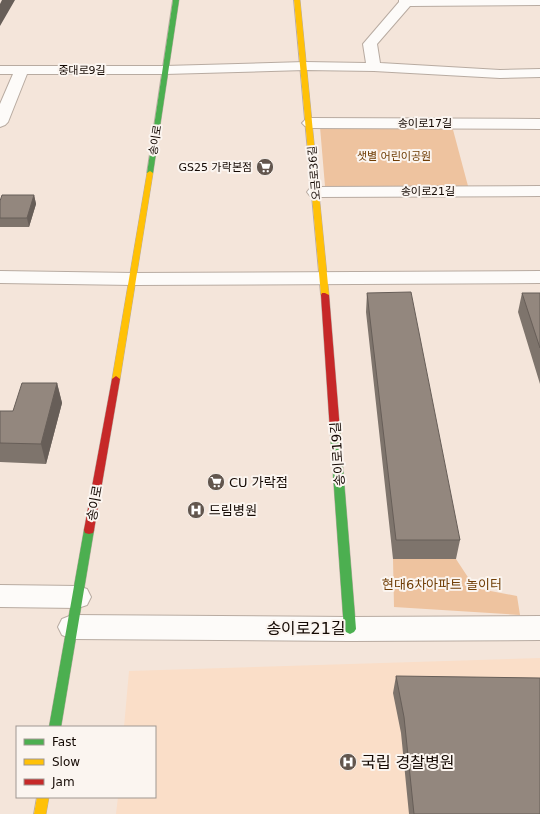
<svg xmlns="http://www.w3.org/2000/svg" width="540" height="814" font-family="'DejaVu Sans','Noto Sans KR',sans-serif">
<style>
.built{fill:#fadec8}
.green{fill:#eec39f}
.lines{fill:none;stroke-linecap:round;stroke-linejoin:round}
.street-casing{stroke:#b8aba1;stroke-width:2}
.fast-casing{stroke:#b8aba1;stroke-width:1}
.slow-casing{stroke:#b8aba1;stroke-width:1}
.jam-casing{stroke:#b8aba1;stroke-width:1}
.street{fill:#fdfbf9;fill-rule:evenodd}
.fast{fill:#4caf50;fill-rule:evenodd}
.slow{fill:#ffc107;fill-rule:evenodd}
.jam{fill:#c62828;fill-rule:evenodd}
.wall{fill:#7e746c}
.shaded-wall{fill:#675e58}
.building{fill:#93877e;stroke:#675e58}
.labels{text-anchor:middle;stroke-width:4;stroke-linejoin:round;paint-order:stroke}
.far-street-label{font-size:11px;fill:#140903;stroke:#fbf5f0}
.far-park-label{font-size:11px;fill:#703e06;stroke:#fbf5f0}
.far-poi-label{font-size:11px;fill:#140903;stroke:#fbf5f0;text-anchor:end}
.street-label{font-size:13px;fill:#140903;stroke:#fbf5f0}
.poi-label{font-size:13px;fill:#140903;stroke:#fbf5f0;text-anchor:start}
.park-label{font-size:13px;fill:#703e06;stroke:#fbf5f0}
.near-street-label{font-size:16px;fill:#140903;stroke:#fbf5f0}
.near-poi-label{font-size:16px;fill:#140903;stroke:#fbf5f0;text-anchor:start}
</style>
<rect width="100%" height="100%" fill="#f4e5da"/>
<path class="built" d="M540,658V814H116L118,797H155V727H124L129,671Z"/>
<path class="green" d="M452,126L468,186H325L320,127Z
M393,559H456L475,588L517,596L520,615L394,607Z"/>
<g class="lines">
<defs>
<path id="street" d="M399,0H540V5L410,6L377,44L380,63L500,70L540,69V77L500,78L374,71L305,70L165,74H27L8,122L5,125L0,127V104L13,74H0V66H165L305,62L366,63L363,44L399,2Z
M310,118L540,119V129L310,128L305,126L302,123L305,120Z
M540,186V196L316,197L310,196L307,192L310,188L316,187Z
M0,271L133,273L540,271V283L133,285L0,283Z
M0,585L78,586L87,589L91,597L87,605L78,608L0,607Z
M72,615L350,617L540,616V640L350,641L72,639L62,635L58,627L62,619Z"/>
<path id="fast" d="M173,0H179L153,173L150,175L147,173Z
M335,428L340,431L356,629L354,632L350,634L346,632L344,629L330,431Z
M89,526L93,527L94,530L61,727H49L84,530L85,527Z"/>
<path id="slow" d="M294,0H300L329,295L325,297L321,295Z
M150,171L153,173L120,379L116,382L112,379L147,173Z
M37,797H49L46,814H34Z"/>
<path id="jam" d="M322,293H325L329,295L340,431L335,434L330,431L321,295Z
M116,376L120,379L94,530L93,533L89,534L85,533L84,530L112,379Z"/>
</defs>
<use href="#street" class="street-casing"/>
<use href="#fast" class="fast-casing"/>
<use href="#slow" class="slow-casing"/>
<use href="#jam" class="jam-casing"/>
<use href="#street" class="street"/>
<use href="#fast" class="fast"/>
<use href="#slow" class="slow"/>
<use href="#jam" class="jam"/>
</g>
<path class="wall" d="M34,195L36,204L29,227H0V201Z
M367,293L460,540L456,559H393L366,312Z
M522,293H540V384L518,312Z
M57,383L62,403L46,464L0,462V411H13Z
M396,676L540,814H409L401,733L393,693Z"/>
<path class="shaded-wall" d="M2,0H15L0,26V4Z
M34,195L36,204L29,227L27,218Z
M57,383L62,403L46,464L41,444Z"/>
<path class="building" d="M2,195H34L27,218H0V201Z
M411,292L460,540H396L367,293Z
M522,293H540V348Z
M22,383H57L41,444L0,443V411H13Z
M396,676L540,678V814H414L404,717Z"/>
<defs>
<symbol id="supermarket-disc" viewBox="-11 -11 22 22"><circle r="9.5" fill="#62564e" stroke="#fbf5f0"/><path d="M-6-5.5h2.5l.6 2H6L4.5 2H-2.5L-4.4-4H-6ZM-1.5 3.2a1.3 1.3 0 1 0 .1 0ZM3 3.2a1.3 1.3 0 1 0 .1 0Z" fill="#fff"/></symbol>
<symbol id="hospital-disc" viewBox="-11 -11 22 22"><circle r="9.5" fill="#62564e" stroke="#fbf5f0"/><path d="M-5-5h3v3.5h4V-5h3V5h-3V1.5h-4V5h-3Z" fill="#fff"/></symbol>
</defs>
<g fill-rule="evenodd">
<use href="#supermarket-disc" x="255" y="157" width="20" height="20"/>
<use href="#supermarket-disc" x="206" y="472" width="20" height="20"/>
<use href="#hospital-disc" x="186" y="500" width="20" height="20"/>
<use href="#hospital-disc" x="338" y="752" width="20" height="20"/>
</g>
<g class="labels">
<g class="far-street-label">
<text x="82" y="74">중대로9길</text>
<text x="425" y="127">송이로17길</text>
<text transform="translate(155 140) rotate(-81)" y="4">송이로</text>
<text transform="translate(314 173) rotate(-95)" y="4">오금로36길</text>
<text x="428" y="195">송이로21길</text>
</g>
<g class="far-park-label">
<text x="394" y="160">샛별 어린이공원</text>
</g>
<g class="far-poi-label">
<text x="252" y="171">GS25 가락본점</text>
</g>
<g class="street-label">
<text transform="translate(337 454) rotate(-94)" y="5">송이로19길</text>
<text transform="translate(94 503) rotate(-80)" y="5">송이로</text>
</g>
<g class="poi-label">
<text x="229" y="487">CU 가락점</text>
<text x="209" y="515">드림병원</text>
</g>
<g class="park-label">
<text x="442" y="589">현대6차아파트 놀이터</text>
</g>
<g class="near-street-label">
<text x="306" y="634">송이로21길</text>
</g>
<g class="near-poi-label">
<text x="361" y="768">국립 경찰병원</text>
</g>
</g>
<rect x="16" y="726" width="140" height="72" fill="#fbf5f0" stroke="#9f9791"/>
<rect x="24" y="739" width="20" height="6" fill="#4caf50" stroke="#9f9791"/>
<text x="52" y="746" font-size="12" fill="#140903">Fast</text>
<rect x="24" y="759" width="20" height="6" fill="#ffc107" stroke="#9f9791"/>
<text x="52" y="766" font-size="12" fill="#140903">Slow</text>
<rect x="24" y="779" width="20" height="6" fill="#c62828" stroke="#9f9791"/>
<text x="52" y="786" font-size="12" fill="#140903">Jam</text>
</svg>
